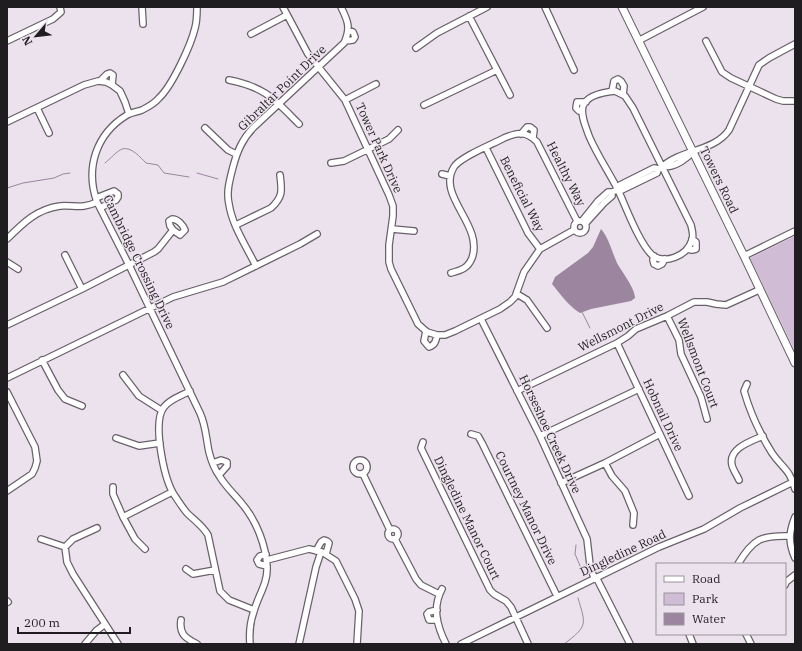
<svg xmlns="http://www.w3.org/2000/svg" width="802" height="651" font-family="'IBM Plex Serif',serif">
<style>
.green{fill:#d1bcd5}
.water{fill:#9b859f}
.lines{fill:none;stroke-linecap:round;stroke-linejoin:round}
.stream{stroke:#9b859f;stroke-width:1}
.minor-casing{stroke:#69616a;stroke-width:8}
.major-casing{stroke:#69616a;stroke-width:9}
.minor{stroke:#fff;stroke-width:5.5}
.major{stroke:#fff;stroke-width:7}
.labels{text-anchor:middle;stroke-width:3;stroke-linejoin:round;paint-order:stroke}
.street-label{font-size:12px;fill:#201d21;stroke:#ece2ed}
</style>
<rect width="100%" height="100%" fill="#ece2ed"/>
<path class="green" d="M795,236V351L750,258Z"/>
<path class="water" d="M601,229C609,238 612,252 617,263C622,272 635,288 635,298L631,301L591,309L580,313C569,306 560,294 552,284L555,277L588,253L593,247Z"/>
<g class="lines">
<path class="stream" d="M105,163C110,159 117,151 122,149C131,146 141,158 146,163L158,165L164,173L189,177
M197,173L218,179
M7,188L23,183L54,178L63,174L70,173
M582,312L590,328
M576,545L575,554L581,568
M564,644C588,626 586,625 578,598"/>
<defs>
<path id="minor" d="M142,7L143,24
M197,7C197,14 197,21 195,28C191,45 172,86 159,98C155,103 148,107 142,110C137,112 132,112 127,115C96,134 85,168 97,202L129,265L200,413C206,426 206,438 209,452C211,460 215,470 220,477C226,487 236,496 243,505C257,522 266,546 267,567C268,583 258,596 254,611C250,622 249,632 250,644
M283,7L308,54L345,100L389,195L393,206V216L389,245V262L391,269L418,324L427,332L437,335H445L455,331L500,309L510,302L515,297L524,272L540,249L574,230
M545,7L574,70
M469,16L510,95
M251,34L287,15
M7,41L53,19L61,12L60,7
M345,41L353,40L355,37L353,32L348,30
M638,41L703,7
M706,41L722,72L731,78L776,99L783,101H795
M416,48L437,33L487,7
M229,80C265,87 274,99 299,124
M100,81L107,74L110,73L113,75L112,85
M612,91L614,81L618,79L621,81L624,86L623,95
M615,91L625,96L633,108L691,225C692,230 694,236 692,240C687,256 665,265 652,255C639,243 626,207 618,190C609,172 597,155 589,136C586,127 580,115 583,106C587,95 605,92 615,91Z
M345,100L376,84
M424,105L497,70
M37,108L49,133
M582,112L579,111L576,108L577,102H586
M7,122L84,85L98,81L106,82L112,85L120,91L125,102L129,114
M205,128L228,150L236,154
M521,134L527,127H530L534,130L533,138
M486,148L528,233L540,249
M331,163L344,161L381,143L389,139L398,130
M662,167C681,149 714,152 729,130L759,65L769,58L795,44
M442,174L450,176
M617,190L620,185L654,168L659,169
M96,198L114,191L118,194V197L116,200L100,208
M574 227a6 6 0 1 1 12 0a6 6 0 1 1-12 0Z
M582,221L598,201L608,192H612
M585,224L604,203L612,196V192L617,190H622L657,173C658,170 658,169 661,168C664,166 668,167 671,166C679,164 687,158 693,152
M236,225L271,208C283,197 282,191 280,175
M392,229L414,231
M7,239C23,223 37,209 60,206C74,205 83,209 97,202
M687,249L692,250L696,249V242L692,239
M65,255L82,289
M654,256L653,260L654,264L658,266L662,264L665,259
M744,256L795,231
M7,262L18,269
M256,266C246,246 232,225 229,204C226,192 230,179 233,167C237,152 242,139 254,127L344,43C351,28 348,21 341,7
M451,273C462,270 468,268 472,258C484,225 436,196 454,167C460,157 493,144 504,138C518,132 526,131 537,142L577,221
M517,294L527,300L547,328
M667,316L679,340L681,354L701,397L707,419
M481,319L540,436L587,539L590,565L594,578
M7,325L82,289L154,252L158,249L173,230L170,226L169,221L172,219C178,219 183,225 185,230L180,235L173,230
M426,331L424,341L429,347C435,345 436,341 437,335
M617,343L689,496
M42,360L58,390L65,399L82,406
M123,375L139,396L161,410
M7,378L173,297L223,282L300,244L317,234
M747,384L744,391C750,412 760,434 772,453C782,468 790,469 795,489
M190,391C181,396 170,399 164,407C152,422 164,477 173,493C177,499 182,507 187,513C194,520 203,526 208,535L220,591L229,600L254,610
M517,391L617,343L628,336L636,329L667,316L694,302H707L716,304L726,305L759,290
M7,392L35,447L37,461L35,468L32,474L7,491
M471,434L478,436L482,443L557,596
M540,436L639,389
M116,438L139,446L160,443
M423,442L421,448L490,590L494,594L506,601L511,607L528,644
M353 467a7 7 0 1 1 14 0a7 7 0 1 1-14 0Z
M213,463L221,460L227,462V466L219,475
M605,463L612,476L625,491L634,513L633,525
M363,474L390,530
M739,480C737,475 733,470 732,465C728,448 752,441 763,436
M561,483L605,463L660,434
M113,487V494L123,517L135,539L145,549
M123,517L172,492
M795,517C789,532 788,542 795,558
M388 534a5 5 0 1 1 10 0a5 5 0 1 1-10 0Z
M41,539L65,547
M395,539L416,579L421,585L439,594
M65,547L67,562L73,574L118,644
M65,547L73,539L97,528
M316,551L321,542L324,540L327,541L329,543L326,554
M266,554L260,556L257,560L259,564L267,566
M267,560L309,549L322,552L336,561L355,599L359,611L357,644
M738,564C753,539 761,535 790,536
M186,569L193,574L215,570
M596,577L630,644
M785,585L786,582L795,575
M442,589C432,608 437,626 446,644
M7,601L8,602
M181,620C179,634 185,638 197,644
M436,620H429L427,614L429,612L437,610
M689,634L693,644
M746,634L751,644
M85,644L96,631L105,624
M299,644L316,567L321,552
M461,644L659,547L704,529L740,508L795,481"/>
<path id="major" d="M622,7L744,256L795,363"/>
</defs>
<use href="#minor" class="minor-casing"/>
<use href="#major" class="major-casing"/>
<use href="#minor" class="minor"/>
<use href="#major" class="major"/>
</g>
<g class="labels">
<g class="street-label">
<text transform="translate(282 88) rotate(-44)" y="4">Gibraltar Point Drive</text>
<text transform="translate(379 148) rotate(66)" y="4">Tower Park Drive</text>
<text transform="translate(566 174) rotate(63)" y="4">Healthy Way</text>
<text transform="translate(719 180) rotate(64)" y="4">Towers Road</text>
<text transform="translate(522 194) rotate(63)" y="4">Beneficial Way</text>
<text transform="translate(139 262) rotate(64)" y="4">Cambridge Crossing Drive</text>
<text transform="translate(621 327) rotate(-27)" y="4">Wellsmont Drive</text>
<text transform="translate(698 363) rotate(69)" y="4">Wellsmont Court</text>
<text transform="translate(663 415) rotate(65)" y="4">Hobnail Drive</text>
<text transform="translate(550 434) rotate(65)" y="4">Horseshoe Creek Drive</text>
<text transform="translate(526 508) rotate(64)" y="4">Courtney Manor Drive</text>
<text transform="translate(467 518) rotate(64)" y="4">Dingledine Manor Court</text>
<text transform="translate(623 553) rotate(-25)" y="4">Dingledine Road</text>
</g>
</g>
<rect width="802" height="651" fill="none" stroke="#201d21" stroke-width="16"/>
<rect x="656" y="563" width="130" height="72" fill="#ece2ed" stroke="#9a939b"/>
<rect x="664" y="576" width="20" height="6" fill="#ffffff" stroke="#9a939b"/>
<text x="692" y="583" font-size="12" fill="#201d21">Road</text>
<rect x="664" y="593" width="20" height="12" fill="#d1bcd5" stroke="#9a939b"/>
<text x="692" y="603" font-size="12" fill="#201d21">Park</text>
<rect x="664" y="613" width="20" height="12" fill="#9b859f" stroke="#9a939b"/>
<text x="692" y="623" font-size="12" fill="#201d21">Water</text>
<g transform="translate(36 36) rotate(242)" stroke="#ece2ed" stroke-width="3" paint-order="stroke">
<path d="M0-3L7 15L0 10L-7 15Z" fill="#201d21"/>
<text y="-6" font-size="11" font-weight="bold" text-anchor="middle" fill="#201d21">N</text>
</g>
<path d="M18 627v6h112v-6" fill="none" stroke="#201d21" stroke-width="2"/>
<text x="24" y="627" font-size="12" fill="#201d21" stroke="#ece2ed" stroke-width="3" paint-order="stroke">200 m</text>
</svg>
